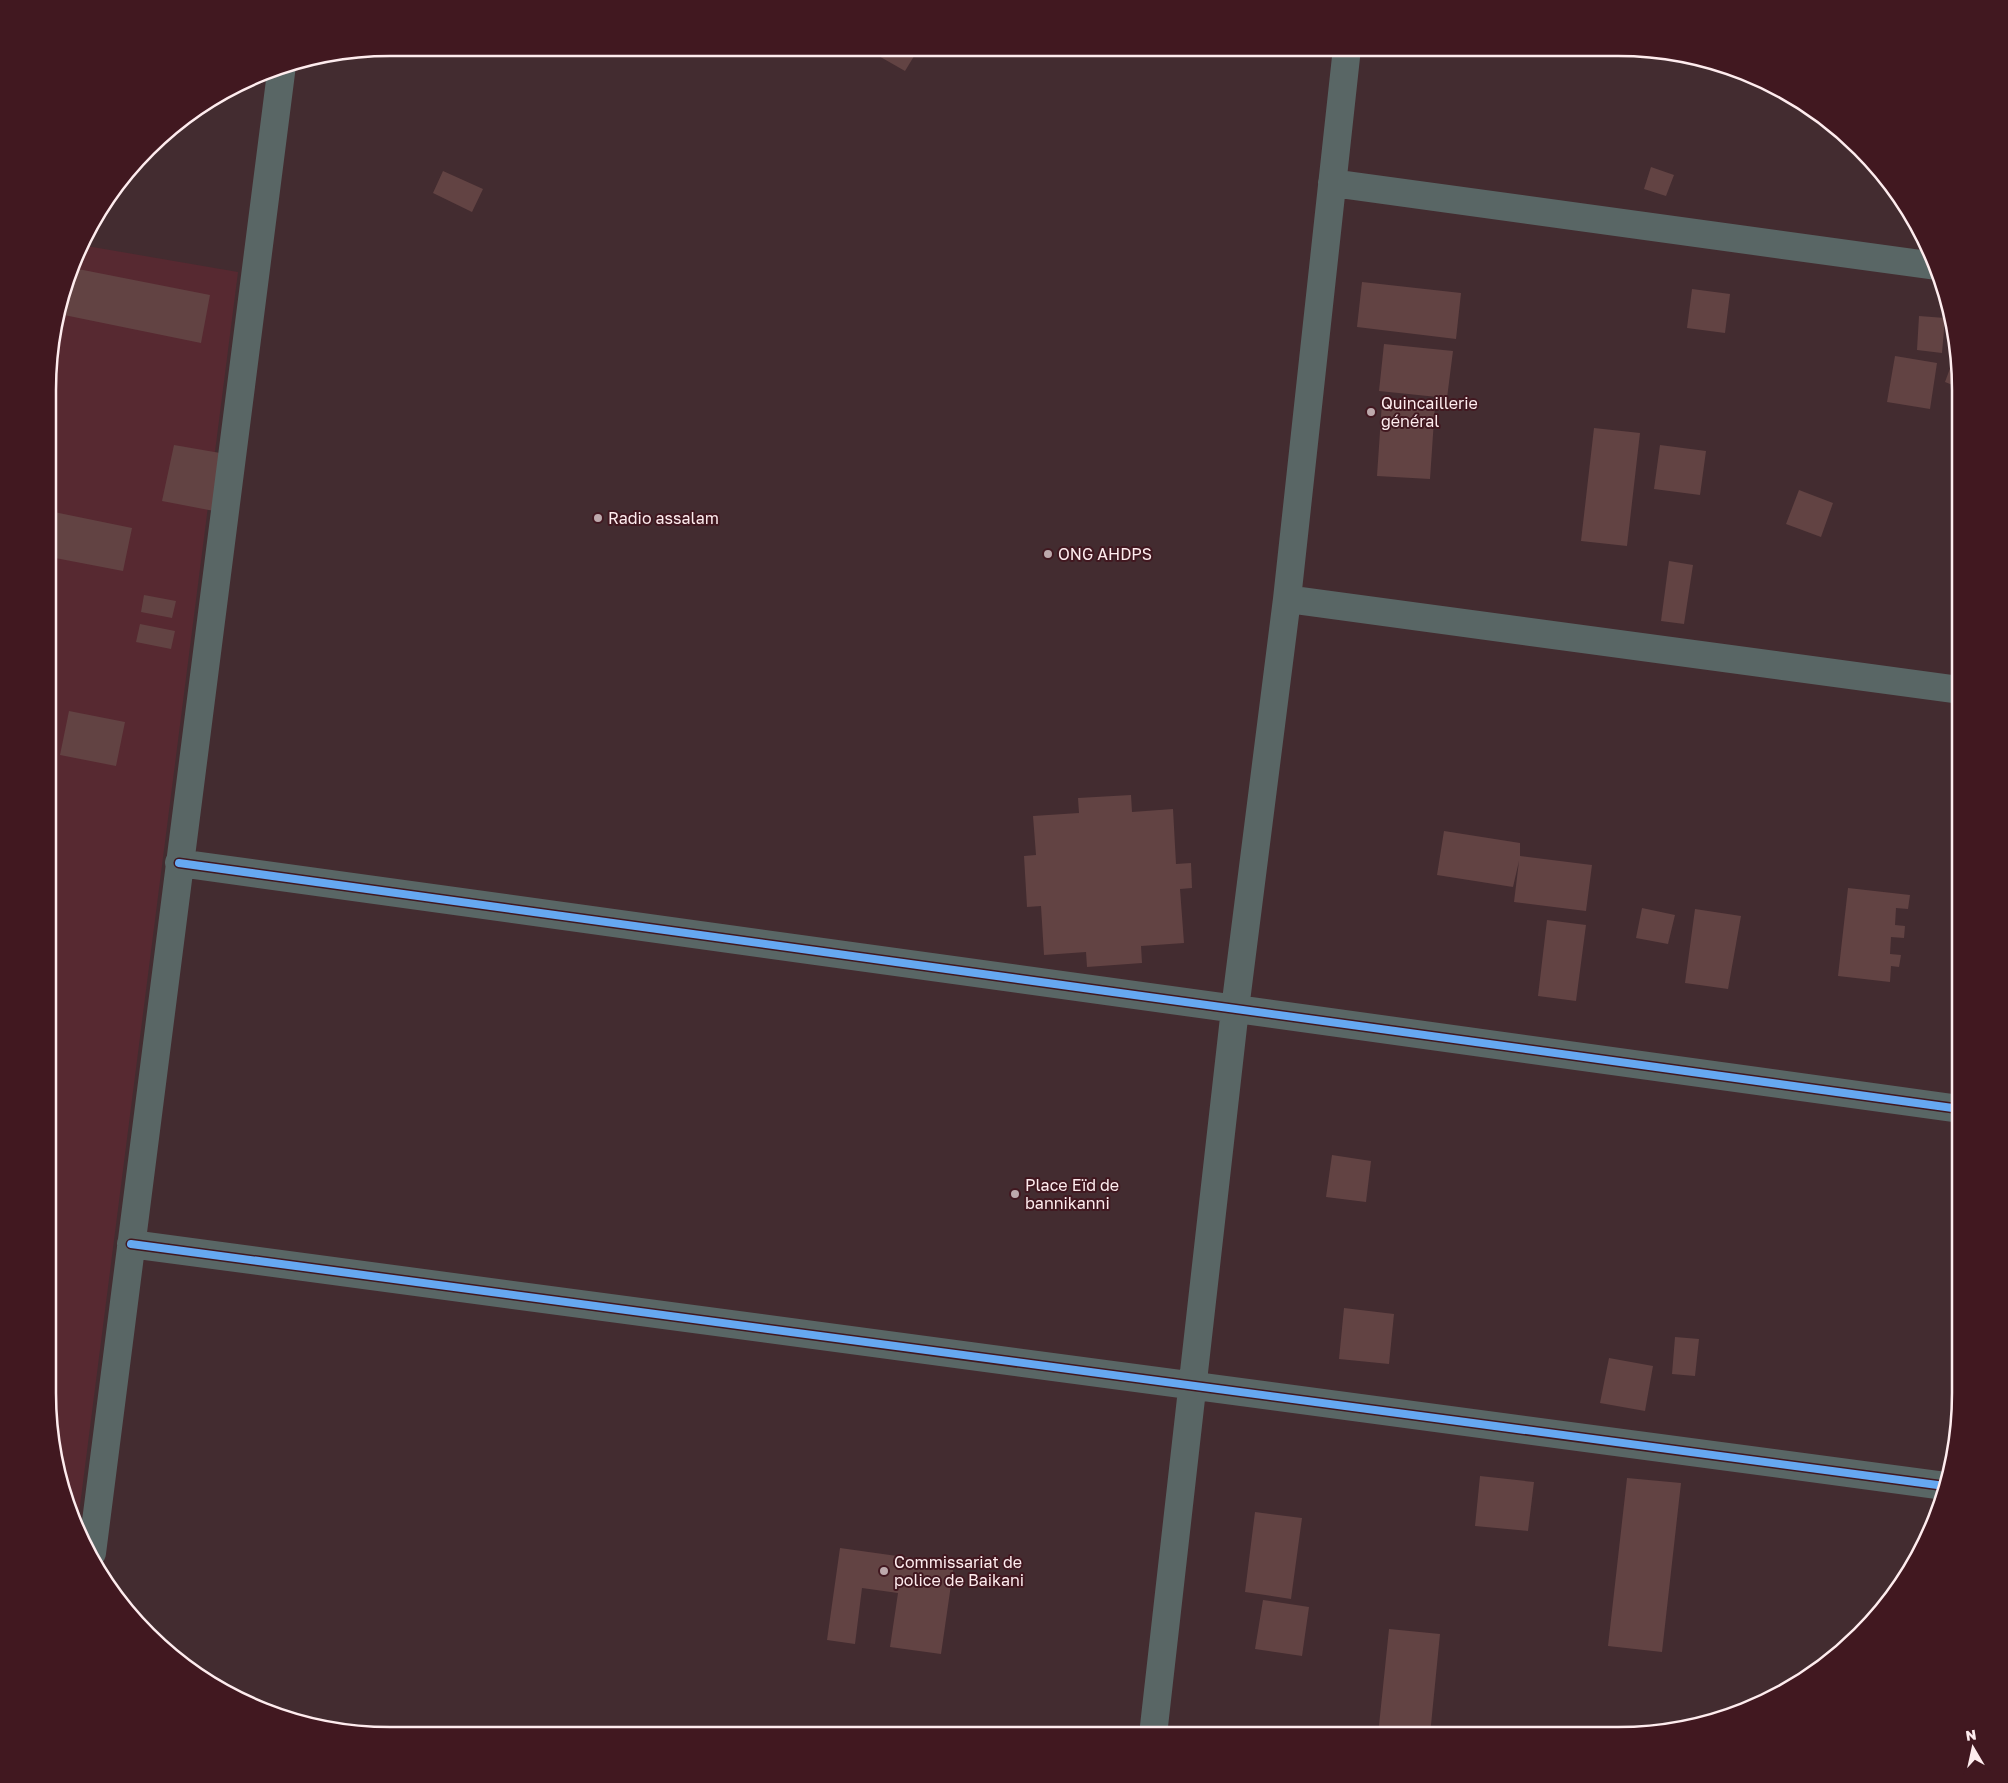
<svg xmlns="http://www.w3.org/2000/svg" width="2008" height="1783" font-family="'Golos Text',sans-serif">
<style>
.built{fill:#572931}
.building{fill:#624343}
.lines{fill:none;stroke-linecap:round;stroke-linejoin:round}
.street{stroke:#596665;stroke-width:28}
.cycleway-casing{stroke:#411820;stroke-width:11}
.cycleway{stroke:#66a8f1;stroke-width:8}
.poi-dot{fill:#bda9ac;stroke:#411820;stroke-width:2}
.labels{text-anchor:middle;stroke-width:4;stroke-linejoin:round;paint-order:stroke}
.poi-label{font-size:16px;fill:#feecee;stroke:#411820;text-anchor:start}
.rim{fill:none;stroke:#feecee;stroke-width:2.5}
</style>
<rect width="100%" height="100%" fill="#432c30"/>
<path class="built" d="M81,245L238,272L77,1529L74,1524L48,1415L50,345L66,280Z"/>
<path class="building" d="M871,48H919L905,71L870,51Z
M1651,167L1674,175L1666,196L1644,189Z
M443,171L483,189L472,212L433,193Z
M73,268L210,295L201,343L64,315Z
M1362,282L1461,293L1456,339L1357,327Z
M1692,289L1730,294L1725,333L1687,328Z
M1919,316L1945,318L1942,353L1917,350Z
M1384,344L1453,351L1447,398L1379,391Z
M1895,356L1937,363L1930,409L1887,402Z
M1952,363L1959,366L1960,388L1945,382Z
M1382,402L1435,405L1430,479L1377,476Z
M1594,428L1640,433L1627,546L1581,541Z
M174,445L226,454L214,511L162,501Z
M1660,445L1706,451L1700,495L1654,489Z
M1799,490L1833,503L1821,537L1786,524Z
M54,512L132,528L123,571L50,557V530Z
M1669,561L1693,565L1684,624L1661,621Z
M144,595L176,601L172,618L141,612Z
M140,624L175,631L171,649L136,642Z
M69,711L125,722L116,766L60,755Z
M1131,795L1132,812L1173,809L1176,864L1191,863L1192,888L1180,889L1184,943L1141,946L1142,963L1087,967L1086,952L1044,955L1041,906L1027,907L1024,856L1036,855L1033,816L1079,813L1078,798Z
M1444,831L1520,843V856L1592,865L1586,911L1514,902L1519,861L1513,887L1437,875Z
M1848,888L1910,895L1908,909L1896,908L1895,925L1905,926L1904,938L1891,937L1890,954L1901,955L1899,967L1891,966L1890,982L1838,976Z
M1642,908L1675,915L1668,944L1636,938Z
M1695,909L1741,916L1728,989L1685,983Z
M1547,920L1586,925L1576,1001L1538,996Z
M1332,1155L1371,1161L1366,1202L1326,1197Z
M1344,1308L1394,1314L1389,1364L1339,1359Z
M1675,1337L1699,1339L1695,1376L1672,1374Z
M1609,1358L1653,1366L1645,1411L1600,1403Z
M1480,1476L1534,1482L1528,1531L1475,1526Z
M1627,1478L1681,1483L1662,1652L1608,1646Z
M1255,1512L1302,1518L1291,1599L1245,1592Z
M840,1548L954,1564L941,1654L890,1647L898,1593L862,1588L855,1644L827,1640Z
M1263,1600L1309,1607L1302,1656L1255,1649Z
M1389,1629L1440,1634L1430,1735H1378Z"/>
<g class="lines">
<path class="street" d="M1332,183L1936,266
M1287,599L1960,690
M179,863L1960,1109
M131,1244L1945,1486
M92,1553L282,65
M1153,1735L1235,1009L1287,599L1347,48"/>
<defs>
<path id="cycleway" d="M179,863L1960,1109
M131,1244L1945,1486"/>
</defs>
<use href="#cycleway" class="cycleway-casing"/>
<use href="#cycleway" class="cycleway"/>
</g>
<g class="poi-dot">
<circle cx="1371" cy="412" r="5"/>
<circle cx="598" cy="518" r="5"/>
<circle cx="1048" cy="554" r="5"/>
<circle cx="1015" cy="1194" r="5"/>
<circle cx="884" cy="1571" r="5"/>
</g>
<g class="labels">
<g class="poi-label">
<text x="1381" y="409">Quincaillerie<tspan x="1381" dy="18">général</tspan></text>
<text x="608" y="524">Radio assalam</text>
<text x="1058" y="560">ONG AHDPS</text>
<text x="1025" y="1191">Place Eïd de<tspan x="1025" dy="18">bannikanni</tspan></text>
<text x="894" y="1568">Commissariat de<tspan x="894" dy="18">police de Baikani</tspan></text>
</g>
</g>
<path d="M0 0H2008V1783H0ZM390 56H1618A334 334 0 0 1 1952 390V1393A334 334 0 0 1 1618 1727H390A334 334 0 0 1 56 1393V390A334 334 0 0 1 390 56Z" fill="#411820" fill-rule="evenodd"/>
<path class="rim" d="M390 56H1618A334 334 0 0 1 1952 390V1393A334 334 0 0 1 1618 1727H390A334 334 0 0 1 56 1393V390A334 334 0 0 1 390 56Z"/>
<g transform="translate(1973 1748) rotate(351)" stroke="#411820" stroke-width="4" paint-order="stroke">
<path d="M0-4L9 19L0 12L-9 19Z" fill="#feecee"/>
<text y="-8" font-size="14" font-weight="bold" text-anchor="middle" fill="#feecee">N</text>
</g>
</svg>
